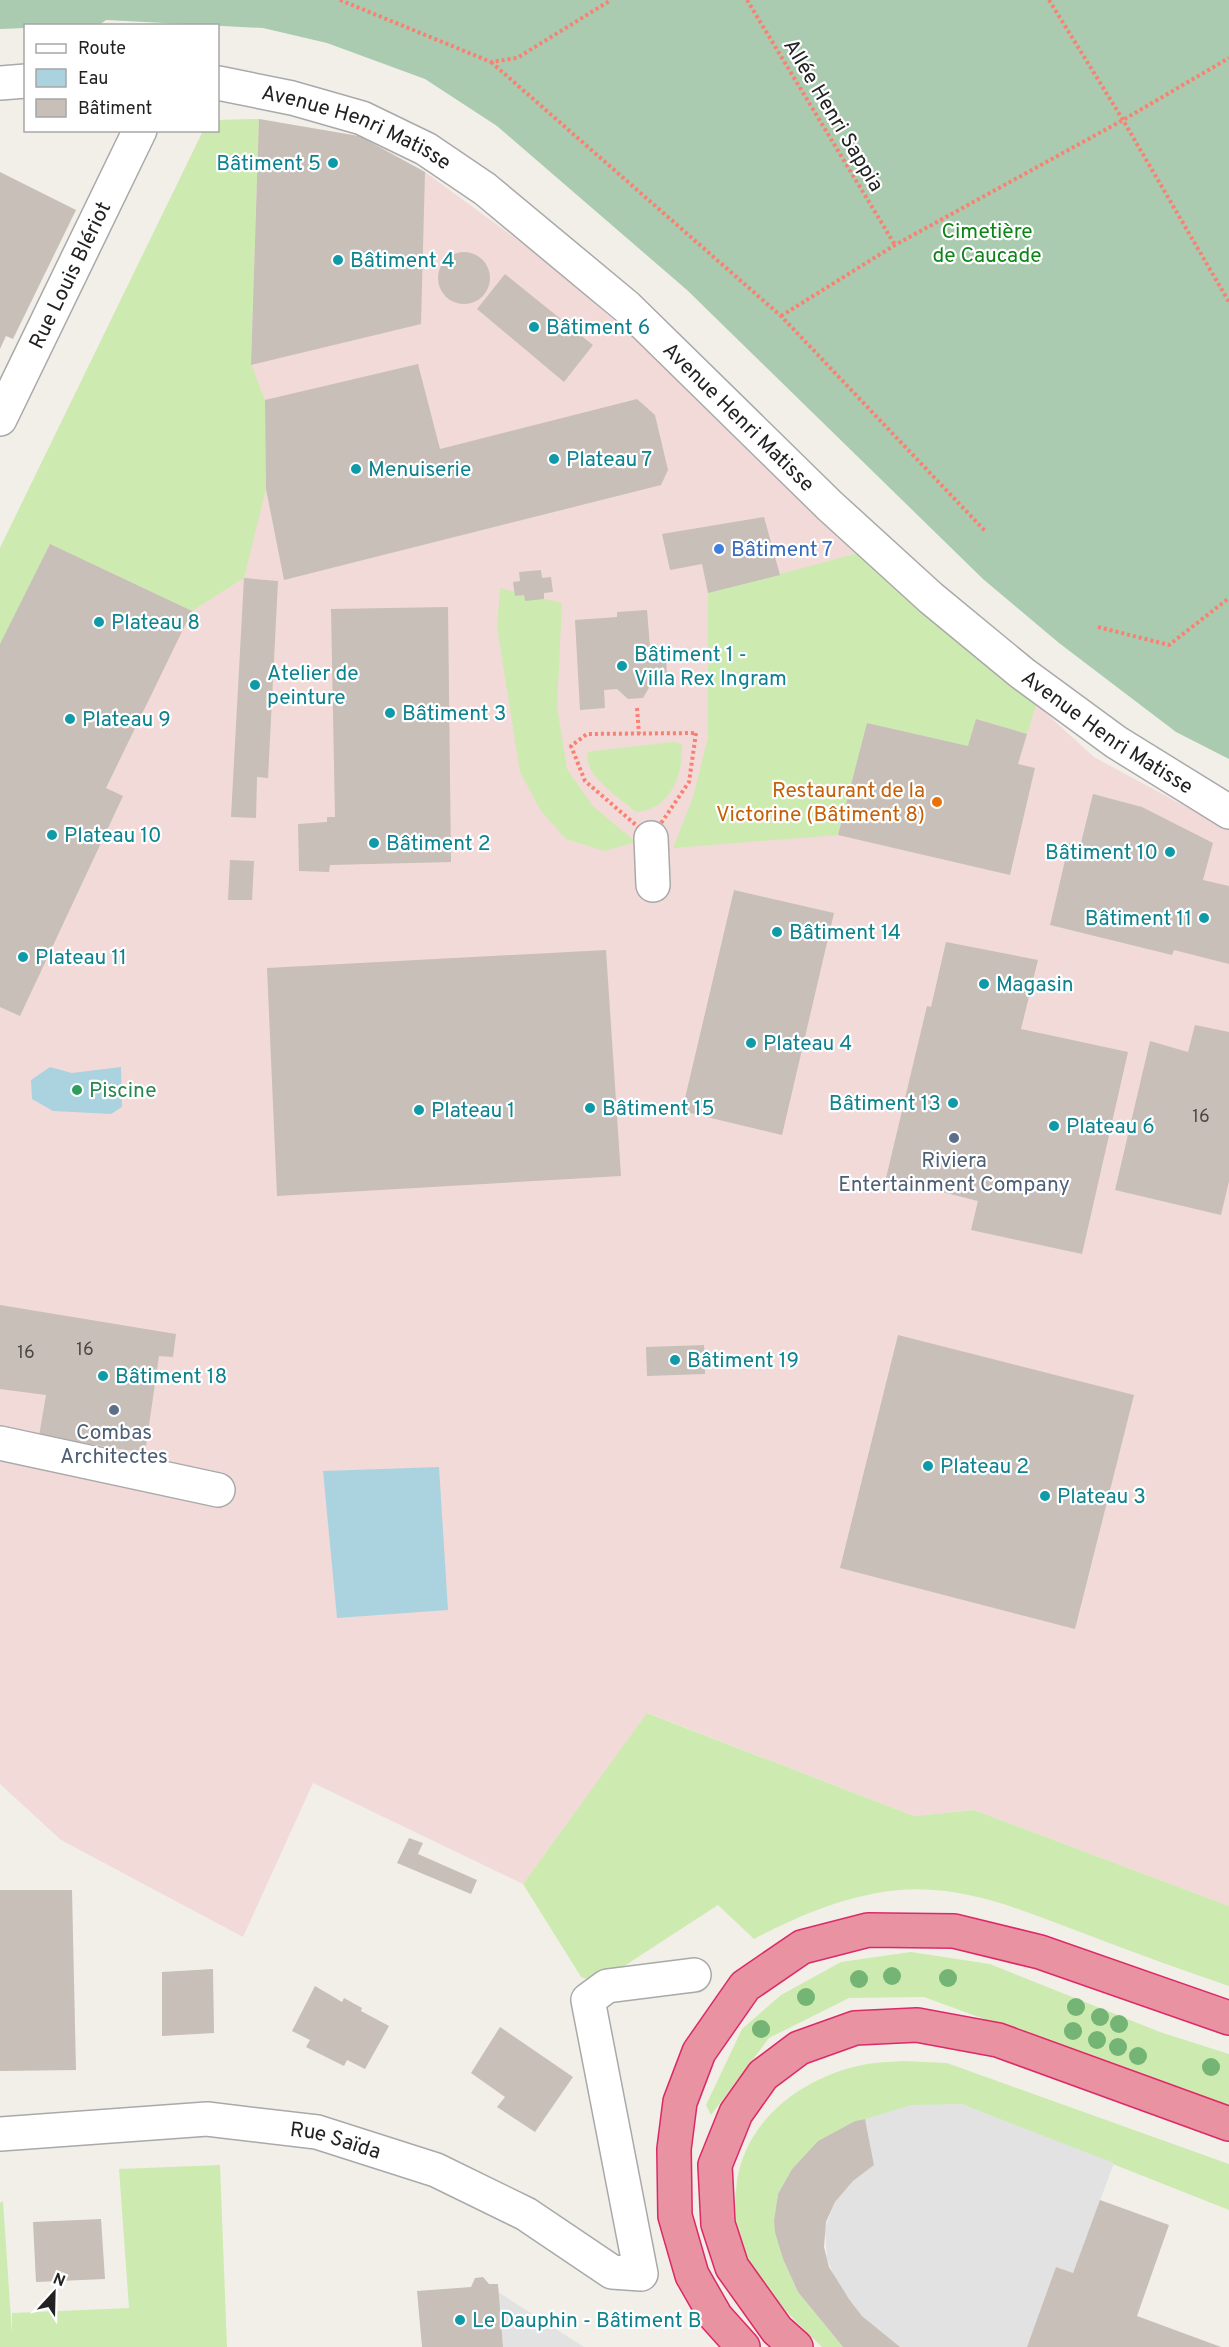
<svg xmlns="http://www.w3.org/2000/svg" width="1229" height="2347" font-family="Overpass,sans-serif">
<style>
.commercial{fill:#f2dad9}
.grass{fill:#cdebb0}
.cemetery{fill:#aacbaf}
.parking{fill:#e2e2e2}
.water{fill:#aad3df}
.building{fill:#c7bfb8}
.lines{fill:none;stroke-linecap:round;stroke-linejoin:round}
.minor-casing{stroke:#a9a9a9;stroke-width:36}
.highway-casing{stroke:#dc2a67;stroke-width:36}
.path{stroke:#fa8072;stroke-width:4;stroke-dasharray:3 3;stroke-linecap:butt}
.minor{stroke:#fff;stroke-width:33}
.highway{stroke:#e892a2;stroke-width:33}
.tree{fill:#74b475}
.culture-dot{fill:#0f9aa8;stroke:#fff;stroke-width:2}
.shop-dot{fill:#3f7fe0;stroke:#fff;stroke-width:2}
.food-dot{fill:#e8710a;stroke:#fff;stroke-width:2}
.leisure-dot{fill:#2e9e5b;stroke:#fff;stroke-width:2}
.service-dot{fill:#5c6f8a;stroke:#fff;stroke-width:2}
.labels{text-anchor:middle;stroke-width:4.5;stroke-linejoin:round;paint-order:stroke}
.number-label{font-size:18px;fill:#4b4948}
.street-label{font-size:21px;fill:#222;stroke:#fff}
.culture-label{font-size:21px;fill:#0d838f;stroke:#fff;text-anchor:start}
.park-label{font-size:21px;fill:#0c8416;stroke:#fff}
.shop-label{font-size:21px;fill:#366cbe;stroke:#fff;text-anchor:start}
.food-label{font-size:21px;fill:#c56008;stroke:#fff;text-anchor:end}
.leisure-label{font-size:21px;fill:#27864d;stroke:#fff;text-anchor:start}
.service-label{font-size:21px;fill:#4e5e75;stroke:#fff}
</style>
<rect width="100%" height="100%" fill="#f2efe9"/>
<path class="commercial" d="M259,119L366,139L425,172L556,268L1094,757L1229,830V1906L974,1810L914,1816L648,1713L523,1884L313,1783L243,1937L61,1840L0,1784V548L203,131L218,130V120Z"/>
<path class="grass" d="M259,119L251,364L265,400L266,489L244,578L192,611L50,544L0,647V548L203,131L218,130V120Z
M866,551L1036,705L1027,734L977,719L968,746L867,723L838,835L673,848L693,797L708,737V593Z
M500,588L562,603L557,707L567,769L593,806L636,842L605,851L566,839L541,811L520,772L497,627Z
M673,742L682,744C683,776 671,809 636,812C620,798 585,777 587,753L593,751Z
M647,1713L914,1816L974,1810L1229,1906V1986C1185,1971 1140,1955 1096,1938C1033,1915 969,1884 899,1890C847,1895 800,1915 754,1939L718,1905L598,1983L581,1977L523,1884Z
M911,1952L990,1964L1160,2032L1229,2054V2109L924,1997L849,1998L769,2038L711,2115L706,2105L742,2029L781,1995L841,1962Z
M903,2061L947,2063L1229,2164V2210L961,2104L855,2121L818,2141L792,2169L778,2194L774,2220L783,2259L798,2292L843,2347H822C794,2320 765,2292 746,2257C736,2236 734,2212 736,2190C741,2123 800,2078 862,2065C875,2062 890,2062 903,2061Z
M220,2165L227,2347H0V2203L3,2201L12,2334V2313L129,2308L119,2169Z"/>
<path class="cemetery" d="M0,0H1229V759L1176,732L1059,643L983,579L687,290L497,126L425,79L327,43L263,28L106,20L99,25L26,26L25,28L0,29Z"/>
<path class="parking" d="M961,2104L1114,2163L1073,2273L1056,2268L1027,2347H900L862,2316L837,2282L827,2259L825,2228L835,2202L853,2181L874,2165L865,2119L911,2105Z
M498,2292L584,2347H503Z"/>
<path class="water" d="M50,1067L72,1073L121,1067L122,1107L111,1114L53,1111L32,1099L31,1080Z
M439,1467L448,1610L337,1618L323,1471Z"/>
<path class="building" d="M259,119L359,136L425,172L421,324L251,365Z
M0,172L76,210L13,339L6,336L0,349Z
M438 278a26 26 0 1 1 52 0a26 26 0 1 1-52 0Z
M505,274L593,345L564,382L477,309Z
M418,364L440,449L637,399L655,415L668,470L661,485L284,580L266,489L265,400Z
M764,517L780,575L708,593L702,564L670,570L662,534Z
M50,544L192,611L106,788L123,796L20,1016L0,1007V644Z
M541,570L542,578L551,577L553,592L544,593V599L525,601L524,595L515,596L513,582L520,581L519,572Z
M244,578L278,581L268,778L257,777L256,818L231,817Z
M448,607L451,862L330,865L329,872L299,871L298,824L327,822V817H335L331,609Z
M647,610L650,647L666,646L667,685L650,686L643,698L628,699L617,689L604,690L605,708L580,710L575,620L617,617V612Z
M976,719L1027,734L1018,764L1035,768L1010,875L838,835L867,723L968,746Z
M1093,794L1142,807L1213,843L1203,880L1229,886V964L1174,950L1172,955L1050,925L1069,843L1080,847Z
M230,860L254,861L252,900H228Z
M734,890L834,913L782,1135L682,1111Z
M946,942L1038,960L1021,1029L1128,1052L1082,1254L971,1230L978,1201L886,1178L927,1006L931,1007Z
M606,950L621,1176L277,1196L267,968Z
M1195,1025L1229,1032V1181L1221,1215L1115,1190L1150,1041L1188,1052Z
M0,1305L176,1334L173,1357L159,1356L145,1453L39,1436L46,1395L0,1389Z
M898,1335L1134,1395L1075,1629L840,1568Z
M704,1345L705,1374L647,1376L646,1347Z
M409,1838L423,1843L418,1854L477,1880L471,1894L397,1863Z
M0,1890H72L76,2070L0,2071Z
M213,1969L214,2033L162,2036V1972Z
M315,1986L342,2002L344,1998L362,2008L361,2011L389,2026L365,2069L347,2060L344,2066L306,2047L310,2040L292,2031Z
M500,2027L573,2077L535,2132L497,2107L505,2097L471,2073Z
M865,2119L874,2165L853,2181L835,2202L826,2222L824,2247L829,2267L849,2299L862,2316L900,2347H843L798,2292L783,2259L775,2232L774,2220L778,2194L792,2169L818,2141L855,2121Z
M1100,2200L1169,2225L1137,2316L1221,2347H1027L1056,2267L1073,2273Z
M101,2219L105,2279L36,2282L33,2222Z
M483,2277L489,2284H498L503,2347H422L417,2291L471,2287L475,2278Z"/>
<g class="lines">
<defs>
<g id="minor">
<path d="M0,83L26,81"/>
<path id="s1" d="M218,83L292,98L362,118L426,149L485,189L627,307L830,506L931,598L1022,673L1116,742L1229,812"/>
<path id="s2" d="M0,419L140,130"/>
<path d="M651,838L653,885"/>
<path d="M0,1443L218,1490"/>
<path id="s3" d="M0,2134L207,2119L317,2132L436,2170L526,2214L612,2272L641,2274L588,2000L607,1986L694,1975"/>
</g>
<path id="highway" d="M743,2347L716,2317L692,2275L675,2216L674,2149L680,2102L699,2052L745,1986L802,1947L868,1930L954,1931L1040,1952L1229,2018
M796,2347L777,2330L732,2267L718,2224L715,2165L736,2113L763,2075L799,2048L855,2028L917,2025L998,2040L1229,2124"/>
</defs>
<use href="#minor" class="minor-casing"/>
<use href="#highway" class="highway-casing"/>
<path class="path" d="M340,0L491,62L517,58L611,0
M747,0L895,245
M1049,0L1123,120L1229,302
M491,62L781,316L986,532
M781,316L895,245L1123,120L1229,58
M1098,627L1169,645L1229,598
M637,708L639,734
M696,733L689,782L651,838L585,781L571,746L587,734Z"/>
<use href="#minor" class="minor"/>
<use href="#highway" class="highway"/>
</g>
<g class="tree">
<circle cx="892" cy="1976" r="9"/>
<circle cx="948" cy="1978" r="9"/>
<circle cx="859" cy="1979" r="9"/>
<circle cx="806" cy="1997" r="9"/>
<circle cx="1076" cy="2007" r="9"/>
<circle cx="1100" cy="2017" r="9"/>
<circle cx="1119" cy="2024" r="9"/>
<circle cx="761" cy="2029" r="9"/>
<circle cx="1073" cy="2031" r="9"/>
<circle cx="1097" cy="2040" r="9"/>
<circle cx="1118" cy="2047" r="9"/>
<circle cx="1138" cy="2056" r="9"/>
<circle cx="1211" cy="2067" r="9"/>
</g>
<g class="culture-dot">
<circle cx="333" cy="163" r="6"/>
<circle cx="338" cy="260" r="6"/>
<circle cx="534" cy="327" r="6"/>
<circle cx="554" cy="459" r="6"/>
<circle cx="356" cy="469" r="6"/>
<circle cx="99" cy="622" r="6"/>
<circle cx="622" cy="666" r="6"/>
<circle cx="255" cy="685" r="6"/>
<circle cx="390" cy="713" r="6"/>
<circle cx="70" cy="719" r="6"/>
<circle cx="52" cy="835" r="6"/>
<circle cx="374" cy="843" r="6"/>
<circle cx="1170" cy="852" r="6"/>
<circle cx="1204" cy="918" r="6"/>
<circle cx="777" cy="932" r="6"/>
<circle cx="23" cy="957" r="6"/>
<circle cx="984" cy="984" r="6"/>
<circle cx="751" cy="1043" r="6"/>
<circle cx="953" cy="1103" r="6"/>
<circle cx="590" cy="1108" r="6"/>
<circle cx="419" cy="1110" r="6"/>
<circle cx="1054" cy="1126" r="6"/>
<circle cx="675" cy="1360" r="6"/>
<circle cx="103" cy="1376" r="6"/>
<circle cx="928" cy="1466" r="6"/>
<circle cx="1045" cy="1496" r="6"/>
<circle cx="460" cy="2320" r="6"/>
</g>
<circle class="shop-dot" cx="719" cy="549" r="6"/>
<circle class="food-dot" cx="937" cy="802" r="6"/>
<circle class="leisure-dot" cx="77" cy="1090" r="6"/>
<g class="service-dot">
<circle cx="954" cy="1138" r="6"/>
<circle cx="114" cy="1410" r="6"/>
</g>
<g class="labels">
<g class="number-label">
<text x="1201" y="1122">16</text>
<text x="85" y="1355">16</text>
<text x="26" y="1358">16</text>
</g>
<g class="street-label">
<text transform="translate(834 115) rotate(59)" y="7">Allée Henri Sappia</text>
<text dy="7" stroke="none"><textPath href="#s1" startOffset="146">Avenue Henri Matisse</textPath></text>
<text dy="7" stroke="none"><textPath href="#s2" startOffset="160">Rue Louis Blériot</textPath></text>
<text dy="7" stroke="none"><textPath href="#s1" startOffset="632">Avenue Henri Matisse</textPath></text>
<text dy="7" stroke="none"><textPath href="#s1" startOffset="1118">Avenue Henri Matisse</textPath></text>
<text dy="7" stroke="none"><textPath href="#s3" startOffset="338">Rue Saïda</textPath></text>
</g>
<g class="culture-label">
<text x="321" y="170" text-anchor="end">Bâtiment 5</text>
<text x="350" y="267">Bâtiment 4</text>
<text x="546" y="334">Bâtiment 6</text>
<text x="566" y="466">Plateau 7</text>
<text x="368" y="476">Menuiserie</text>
<text x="111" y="629">Plateau 8</text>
<text x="634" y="661">Bâtiment 1 -<tspan x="634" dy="24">Villa Rex Ingram</tspan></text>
<text x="267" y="680">Atelier de<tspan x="267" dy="24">peinture</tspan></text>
<text x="402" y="720">Bâtiment 3</text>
<text x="82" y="726">Plateau 9</text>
<text x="64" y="842">Plateau 10</text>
<text x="386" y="850">Bâtiment 2</text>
<text x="1158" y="859" text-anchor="end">Bâtiment 10</text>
<text x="1192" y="925" text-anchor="end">Bâtiment 11</text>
<text x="789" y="939">Bâtiment 14</text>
<text x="35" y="964">Plateau 11</text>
<text x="996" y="991">Magasin</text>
<text x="763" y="1050">Plateau 4</text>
<text x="941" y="1110" text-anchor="end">Bâtiment 13</text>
<text x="602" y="1115">Bâtiment 15</text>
<text x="431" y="1117">Plateau 1</text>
<text x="1066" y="1133">Plateau 6</text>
<text x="687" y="1367">Bâtiment 19</text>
<text x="115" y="1383">Bâtiment 18</text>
<text x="940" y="1473">Plateau 2</text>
<text x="1057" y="1503">Plateau 3</text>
<text x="472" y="2327">Le Dauphin - Bâtiment B</text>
</g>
<g class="park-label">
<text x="987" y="238">Cimetière<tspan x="987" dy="24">de Caucade</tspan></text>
</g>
<g class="shop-label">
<text x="731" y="556">Bâtiment 7</text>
</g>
<g class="food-label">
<text x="925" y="797">Restaurant de la<tspan x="925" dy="24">Victorine (Bâtiment 8)</tspan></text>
</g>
<g class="leisure-label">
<text x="89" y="1097">Piscine</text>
</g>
<g class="service-label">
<text x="954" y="1167">Riviera<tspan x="954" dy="24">Entertainment Company</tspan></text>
<text x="114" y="1439">Combas<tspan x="114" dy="24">Architectes</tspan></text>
</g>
</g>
<rect x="24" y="24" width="195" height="108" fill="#ffffff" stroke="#a7a7a7" stroke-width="1.5"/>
<rect x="36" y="44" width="30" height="9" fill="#ffffff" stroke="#a7a7a7" stroke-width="1.5"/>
<text x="78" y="54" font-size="18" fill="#222222">Route</text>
<rect x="36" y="69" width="30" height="18" fill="#aad3df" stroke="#a7a7a7" stroke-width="1.5"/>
<text x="78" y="84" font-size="18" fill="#222222">Eau</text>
<rect x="36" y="99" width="30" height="18" fill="#c7bfb8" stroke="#a7a7a7" stroke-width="1.5"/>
<text x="78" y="114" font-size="18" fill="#222222">Bâtiment</text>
<g transform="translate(54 2293) rotate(22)" stroke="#ffffff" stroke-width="4.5" paint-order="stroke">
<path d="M0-4.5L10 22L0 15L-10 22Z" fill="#222222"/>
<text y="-9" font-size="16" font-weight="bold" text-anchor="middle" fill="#222222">N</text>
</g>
</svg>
